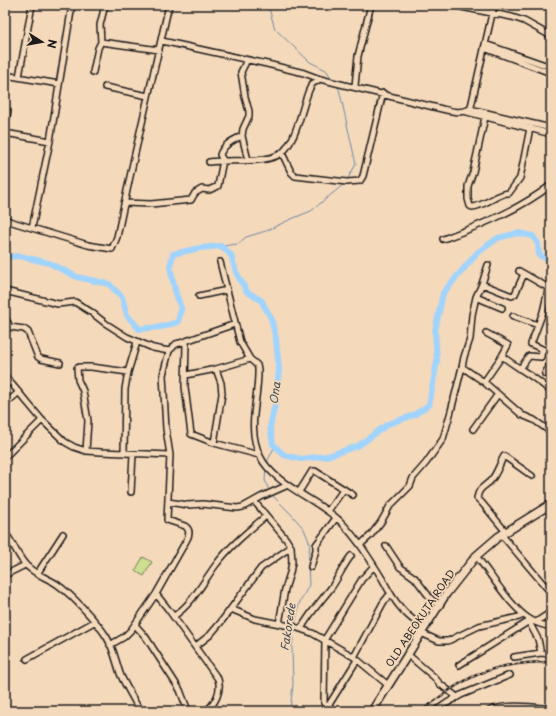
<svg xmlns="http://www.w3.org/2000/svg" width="556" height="716" font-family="'Playpen Sans',sans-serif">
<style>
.green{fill:#cede91;stroke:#757d56}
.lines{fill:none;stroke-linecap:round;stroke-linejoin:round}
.stream{stroke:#6b8aa4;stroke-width:1}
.river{stroke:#a0d4fe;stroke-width:6}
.minor-casing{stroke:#1c1c1c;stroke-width:8}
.highway-casing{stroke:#1c1c1c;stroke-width:10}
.minor{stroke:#f5d9bb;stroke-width:5}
.highway{stroke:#f5d9bb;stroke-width:7}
.rail-casing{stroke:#1c1c1c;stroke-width:2.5}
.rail{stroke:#f5d9bb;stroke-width:1;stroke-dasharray:3;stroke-linecap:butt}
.labels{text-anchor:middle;stroke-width:3.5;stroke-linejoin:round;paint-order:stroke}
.street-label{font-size:10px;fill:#1c1c1c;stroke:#f5d9bb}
.water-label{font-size:11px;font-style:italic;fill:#3d4a54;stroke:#f5d9bb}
</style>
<rect width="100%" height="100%" fill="#f5d9bb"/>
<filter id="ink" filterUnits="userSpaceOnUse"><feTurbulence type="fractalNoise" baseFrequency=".025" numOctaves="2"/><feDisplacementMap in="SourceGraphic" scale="8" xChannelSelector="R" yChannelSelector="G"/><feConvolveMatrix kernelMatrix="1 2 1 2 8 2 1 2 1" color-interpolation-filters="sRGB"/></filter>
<g filter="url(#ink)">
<path class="green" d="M143,557L152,562L144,576L135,571Z"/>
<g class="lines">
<path class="stream" d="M268,5L275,29L310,62L326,70L333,80
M336,85L339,89L356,164L347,180
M221,246L238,244L246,237L266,231L289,220L311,211L344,184
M267,462L275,446
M266,469L265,480L269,491
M271,494L291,514L304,529L310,544L308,562L309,585L299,604L295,625
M290,711L293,684L292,647L294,630"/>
<path class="river" d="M5,257L20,256L49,263L77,277L109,284L122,297L127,315L139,329L161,327L178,322L181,309L175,290L170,267L173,254L200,248L221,246L231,255L236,272L247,292L261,300L271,318L276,339L279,370L275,404L270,427L273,444L284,455L301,459L327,456L358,446L388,424L414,415L429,405L437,361L435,331L443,293L477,253L498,238L518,233L533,236L538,244L539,255L551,261"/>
<defs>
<path id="minor" d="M451,5L512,17L524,21L551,36
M162,41L267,64L304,73L320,79L442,109C451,111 461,114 470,109L551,128
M101,42L159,50
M485,44L551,67
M484,48L551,73
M247,60L241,72L245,97L249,111V116L243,129L242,136L248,160
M93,72L98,48L101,42L100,25L105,5
M5,75L59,84
M19,77L32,5
M355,86L358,56L371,5
M105,87L148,96
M470,111L494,5
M467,112L551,134
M485,117L473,172L468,186V199L470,206L472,207C485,206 500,192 509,193L520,178L530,128
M5,126L8,111
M5,133L50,141
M282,153L291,172L295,176L347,182L360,181L363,176L383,93
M209,162C229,159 264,164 280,154C286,151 290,143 293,137C300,122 303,105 309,90L312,84L320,79
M124,203L151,204L191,200L195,193L202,189L209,190L218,186L223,160L220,155C223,145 233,140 242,136
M5,218L9,221L88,245L112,249L117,237L134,158L169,5
M32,228L50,141L72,5
M443,239C481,225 519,210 551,185
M220,262L240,342L250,359L257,365L258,369C259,400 246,426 260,456C273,484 318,500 340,521C357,538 370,559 383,580C388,590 393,599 401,608C407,616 416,622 424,628
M519,271L547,287L548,290L543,312L531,344L551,353
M482,284L512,296L515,294L524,274
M5,291L58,304L75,302L91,312L105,323L127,337L153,348L169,351
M199,296L227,290
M476,297L502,308
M513,316L538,325
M5,317L10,327L24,329L28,332L38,357L41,359L60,363
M186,341L185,387L191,434L214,443L259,455
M502,356C517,368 534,376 548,389
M462,367L484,382L522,415L534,420L551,432
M520,369L529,356L541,357L542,350
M545,374L551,361
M186,375L216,369L250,359
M5,376L42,420L65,442L74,447L86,451L101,452L170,455
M484,382L502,356L508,345L486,333
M5,404L18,393
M473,429L498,394
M214,443L222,394L221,383L216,369
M86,451L88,421L83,391L78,380L77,368L79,367H91L128,372
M124,453L125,389L128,372L137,342
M5,457L42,420
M131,492L133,454
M299,492L312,471H315L353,495
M254,501L286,539L291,547L292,562L290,573L285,589L279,624
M168,502L188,505L203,504L237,508L243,507L261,497L288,485
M328,511L344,489
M506,532L482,503L477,498C479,486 486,487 492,479C497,473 500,463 504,456L532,476
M5,533C14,543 18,558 27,566C36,575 48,578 58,585C72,595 97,622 106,636C114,648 116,663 121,676C127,688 134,700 140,711
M501,534L551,593
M360,545L370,536L381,522L390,506L410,486L413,478L426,463L443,439L451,411L462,367L464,357L470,339L472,315L476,297L482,284L488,265
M386,546L400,567L415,578L431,599L438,605
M476,556C491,574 509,605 528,618C534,623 543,625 551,627
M311,567L316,550V545L336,518
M37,574L63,534
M5,575L25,565
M156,594L168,609L218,679C222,691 215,704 206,711
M231,609L255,619L295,627L312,633L354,657L388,685
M174,616C192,604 202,584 215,566C229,547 248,531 266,516
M529,622L538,639L541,653
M536,622L551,612
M135,625L145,636L180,690L188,711
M301,629C309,614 321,601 331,588C339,577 343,566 351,556
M421,633L439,641H448L479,626L519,617L523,615
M110,645L124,637L131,630L156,594L186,541C189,536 191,530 185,526L167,520L170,455L166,429L163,375L169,351L176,344L180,343L235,324
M196,646L210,635L221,622L261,568L291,547
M407,654L434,677L440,684L457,697
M354,657L383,603L390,594
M514,657L541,653L551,654
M27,659L94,622
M459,665L531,620
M5,707L7,711
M327,707L324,703L325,639L362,579L374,566
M317,711H320
M325,711L357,660
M435,711L447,703L461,695L510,675
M489,711C505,703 533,707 551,709"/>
<path id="highway" d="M372,711L446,594L476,556L498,537L551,504"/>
</defs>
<use href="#minor" class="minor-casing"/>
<use href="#highway" class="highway-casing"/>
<use href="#minor" class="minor"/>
<use href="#highway" class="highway"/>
<defs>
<path id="rail" d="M422,711C446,691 473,672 505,666C520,663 536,662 551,662"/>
</defs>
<use href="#rail" class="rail-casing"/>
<use href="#rail" class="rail"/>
</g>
</g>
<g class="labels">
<g class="street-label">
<text transform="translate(420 618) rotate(-56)" y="4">OLD ABEOKUTA ROAD</text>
</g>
<g class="water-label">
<text transform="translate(275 393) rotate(-81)" y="4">Ona</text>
<text transform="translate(288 627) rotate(-81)" y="4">Fakorede</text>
</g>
</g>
<rect width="556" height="716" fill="none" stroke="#f5d9bb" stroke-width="20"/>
<rect x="10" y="10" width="536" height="696" fill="none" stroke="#1c1c1c" stroke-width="1.5" filter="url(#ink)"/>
<g transform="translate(42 42) rotate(101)" stroke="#f5d9bb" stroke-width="3" paint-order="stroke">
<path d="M0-3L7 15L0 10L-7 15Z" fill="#1c1c1c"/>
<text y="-6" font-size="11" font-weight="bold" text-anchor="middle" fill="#1c1c1c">N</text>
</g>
</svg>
